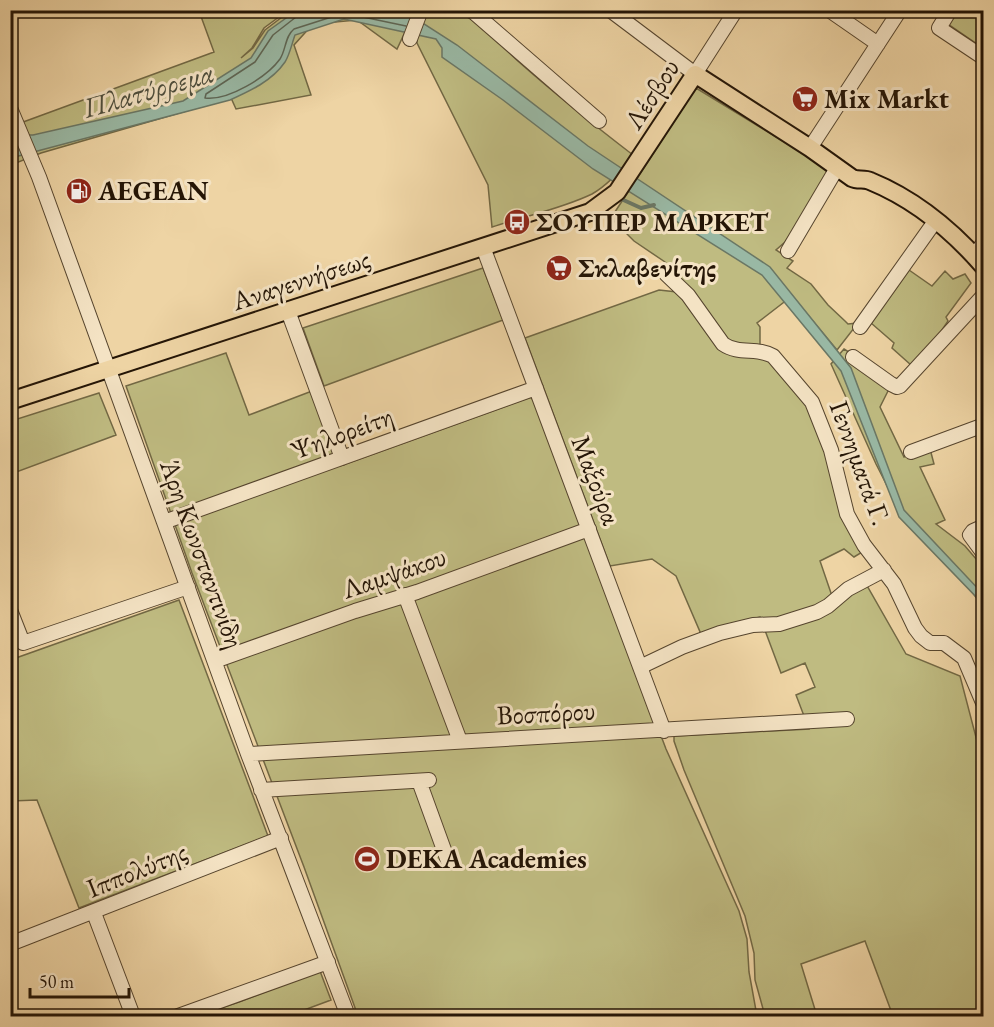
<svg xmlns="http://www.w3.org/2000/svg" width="994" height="1027" font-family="'EB Garamond',serif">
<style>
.green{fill:#bfbb81;stroke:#726844;stroke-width:1.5}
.water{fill:#99b8a4;stroke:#6a7765;stroke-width:1.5}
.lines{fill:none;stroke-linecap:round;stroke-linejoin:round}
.shore{stroke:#5e6655;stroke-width:1.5}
.stream{stroke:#6a7765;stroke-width:4}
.minor-casing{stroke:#56452e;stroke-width:16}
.major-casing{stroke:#241506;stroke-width:20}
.minor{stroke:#f4e3c4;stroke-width:14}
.major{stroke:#eed4a4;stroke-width:16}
.labels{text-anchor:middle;stroke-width:6;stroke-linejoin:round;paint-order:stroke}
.street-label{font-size:27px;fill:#241506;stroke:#f4e3c4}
.poi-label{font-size:27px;font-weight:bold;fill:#241506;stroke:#f4e3c4;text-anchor:start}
.water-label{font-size:28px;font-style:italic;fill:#4d4e3d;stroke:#f4e3c4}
</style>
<rect width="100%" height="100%" fill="#eed4a4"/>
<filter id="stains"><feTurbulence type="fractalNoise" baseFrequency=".00333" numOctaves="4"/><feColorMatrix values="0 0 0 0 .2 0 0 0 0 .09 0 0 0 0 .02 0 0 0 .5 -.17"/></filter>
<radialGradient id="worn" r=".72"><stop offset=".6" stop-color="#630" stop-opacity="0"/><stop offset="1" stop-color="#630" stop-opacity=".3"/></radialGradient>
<path class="green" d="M199,11H287L264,28L252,48L241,58L253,48L265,30L290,11H415L397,49L357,20L313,24L294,45L311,95L236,109L231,98L41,153L11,165L10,114L15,125L214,52Z
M427,11C436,11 465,15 471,19C490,30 503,48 519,62C556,95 594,125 633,155C622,169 608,185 592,194C561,209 525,216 492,227L488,185L417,43V32Z
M957,11H983V48L948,24Z
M696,88L832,171L785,242L776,250L793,261L787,268L811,284L828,305L845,321L848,324L858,323L837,350L792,296L757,323L760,327V345H731L665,262L634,241L611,218Z
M483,268L503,320L324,386L303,328Z
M909,270L932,286L945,271L953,279L965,274L971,283L946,317L948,321L938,336L911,365L892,348L894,343L871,323Z
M659,290L677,292L719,346L767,357L807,404L864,551L854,557L844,549L820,561L832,596L866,584L906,654L960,676L983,764V1016H962L961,1013L952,1016H893L865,941L801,964L817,1016H765L755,980L754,953L745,916L684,770L674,741V736L809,729L796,695L815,687L805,663L781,673L760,617L701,634L676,576L652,559L610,566L525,338Z
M844,349L852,354L889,389L880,407L904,457L929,445L934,464L920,467L945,520L936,524L965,546L983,567V607L962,578L898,507L876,464L831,364Z
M226,353L249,415L312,391L340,466L531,397L537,406L666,749L739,911L747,939L749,972L757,1016H358L304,867L192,573L126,386Z
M99,393L116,435L11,474V421Z
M179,600L268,836L79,908L37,800L11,801L10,653L13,659Z
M320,971L331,1000L288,1016H196L239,1002Z"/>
<path class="water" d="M296,11H404L457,45L588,146L770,267L851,368L904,510L983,594V610L980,601L899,517L841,371L762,275L593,169L503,100L442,57V48L436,39L344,19L295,35C292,43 290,54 285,62C272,81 250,91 230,100L11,158V135H33L183,101L251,58L268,31Z"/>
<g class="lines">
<path class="shore" d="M298,10L296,17L273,35L255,62L206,94L205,98C228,101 267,77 280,59C286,50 285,36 294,29L344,13L406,26"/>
<path class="stream" d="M619,198L641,208L654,205"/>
<defs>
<path id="minor" d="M471,10L599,121
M610,10L695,74L736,10
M829,10L878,44
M950,10L939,28L984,58
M410,39L421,10
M10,108L39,177L248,754L348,1016
M810,148L900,10
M483,247L664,731
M788,251L837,168
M974,257L984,242
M666,274L688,295L723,344C739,355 757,347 773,356L812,402L831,450L847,514L864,545L894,584L915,628L921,636L930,643H944L964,658L984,705
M288,311L342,458
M860,327L936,220
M853,357L891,384L897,387L900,386L984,295
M911,452L984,425
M164,522L536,388
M984,526L973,531L970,535L984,554
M405,595L460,741
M10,610L23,643L188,587
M215,661L355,611L417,592L589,529
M640,667L682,647L720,633L753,625L779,624L817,612L828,606L848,589L884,570
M248,754L847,719
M419,781L448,861
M261,790L429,780
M94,913L133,1016
M10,944L281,838
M178,1016L328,962"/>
<path id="major" d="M10,401L590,212L617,192L695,74L810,148L852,178C858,181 864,178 870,181C914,199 953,231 984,267"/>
</defs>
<use href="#minor" class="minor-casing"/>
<use href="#major" class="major-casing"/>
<use href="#minor" class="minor"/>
<use href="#major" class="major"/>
</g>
<defs>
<symbol id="supermarket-disc" viewBox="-11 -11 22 22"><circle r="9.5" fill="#8f2418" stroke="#f4e3c4"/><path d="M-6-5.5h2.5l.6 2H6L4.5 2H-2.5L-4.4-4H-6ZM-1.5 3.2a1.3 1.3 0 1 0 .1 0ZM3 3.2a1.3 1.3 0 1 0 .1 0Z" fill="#fff"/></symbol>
<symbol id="fuel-disc" viewBox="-11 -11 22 22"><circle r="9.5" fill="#8f2418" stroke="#f4e3c4"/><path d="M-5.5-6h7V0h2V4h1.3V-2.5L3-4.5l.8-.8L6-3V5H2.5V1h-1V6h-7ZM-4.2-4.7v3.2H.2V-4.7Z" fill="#fff"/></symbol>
<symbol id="bus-disc" viewBox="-11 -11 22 22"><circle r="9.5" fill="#8f2418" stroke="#f4e3c4"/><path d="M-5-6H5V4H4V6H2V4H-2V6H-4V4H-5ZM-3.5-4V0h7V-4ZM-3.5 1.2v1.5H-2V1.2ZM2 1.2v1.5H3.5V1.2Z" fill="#fff"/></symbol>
<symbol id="stadium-disc" viewBox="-11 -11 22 22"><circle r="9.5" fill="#8f2418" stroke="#f4e3c4"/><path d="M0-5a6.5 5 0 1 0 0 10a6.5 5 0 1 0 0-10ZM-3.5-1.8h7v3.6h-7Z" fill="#fff"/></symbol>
</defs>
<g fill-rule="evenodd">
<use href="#supermarket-disc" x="790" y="84" width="30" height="30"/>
<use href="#fuel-disc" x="64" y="176" width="30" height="30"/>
<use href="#bus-disc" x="502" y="207" width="30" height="30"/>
<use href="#supermarket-disc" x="544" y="253" width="30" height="30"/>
<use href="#stadium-disc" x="352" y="844" width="30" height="30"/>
</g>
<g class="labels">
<g class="street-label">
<text transform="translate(652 94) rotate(-57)" y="9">Λέσβου</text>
<text transform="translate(301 280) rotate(-18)" y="9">Αναγεννήσεως</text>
<text transform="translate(342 433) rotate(-20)" y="9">Ψηλορείτη</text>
<text transform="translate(860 463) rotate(70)" y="9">Γεννηματά Γ.</text>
<text transform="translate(596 480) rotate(69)" y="9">Μαξούρα</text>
<text transform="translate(202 554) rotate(70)" y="9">Άρη Κωνσταντινίδη</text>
<text transform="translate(394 573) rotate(-19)" y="9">Λαμψάκου</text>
<text transform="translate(546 713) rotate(-3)" y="9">Βοσπόρου</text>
<text transform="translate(137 870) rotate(-22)" y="9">Ιππολύτης</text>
</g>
<g class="poi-label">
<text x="824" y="108">Mix Markt</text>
<text x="98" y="200">AEGEAN</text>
<text x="536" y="231">ΣΟΥΠΕΡ ΜΑΡΚΕΤ</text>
<text x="578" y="277">Σκλαβενίτης</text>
<text x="386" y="868">DEKA Academies</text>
</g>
<g class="water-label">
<text transform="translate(148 90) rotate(-16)" y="10">Πλατύρρεμα</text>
</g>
</g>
<rect width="994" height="1027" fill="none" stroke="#eed4a4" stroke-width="36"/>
<rect x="12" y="12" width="970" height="1003" fill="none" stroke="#241506" stroke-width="3"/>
<rect x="18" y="18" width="958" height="991" fill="none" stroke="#241506" stroke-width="1.5"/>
<path d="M30 988v9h99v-9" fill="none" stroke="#241506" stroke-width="3"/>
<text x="39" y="988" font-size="18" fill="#241506" stroke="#f4e3c4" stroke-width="4.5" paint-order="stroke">50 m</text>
<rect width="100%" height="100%" filter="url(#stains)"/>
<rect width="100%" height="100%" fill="url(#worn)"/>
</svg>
